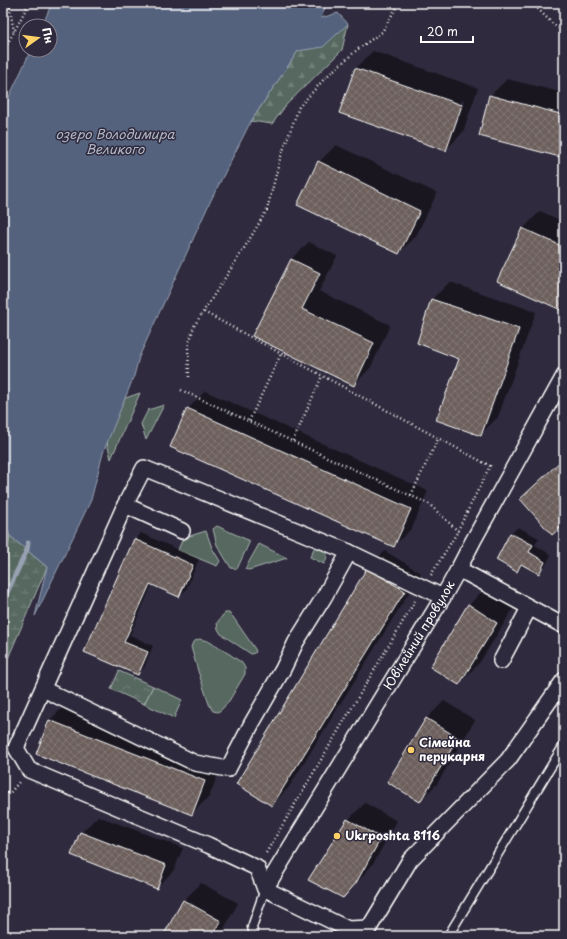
<svg xmlns="http://www.w3.org/2000/svg" width="567" height="939" font-family="'Playpen Sans',sans-serif">
<style>
.grass{fill:#566860;stroke:#aab4b0}
.forest{fill:url(#forest-firs);stroke:#aab4b0}
.wetland{fill:url(#wetland-marsh);stroke:#aab4b0}
.park{fill:url(#park-crowns);stroke:#aab4b0}
.water{fill:#54627e;stroke:#98a1b2}
.shadow{fill:#0007;fill-rule:evenodd}
.lines{fill:none;stroke-linecap:round;stroke-linejoin:round}
.stream{stroke:#98a1b2;stroke-width:5}
.building{fill:url(#building-cross-hatch);stroke:#fff}
.lane-casing{stroke:#fff;stroke-width:11}
.street-casing{stroke:#fff;stroke-width:18}
.path{stroke:#fff;stroke-width:2.5;stroke-dasharray:1 3;stroke-linecap:butt}
.lane{stroke:#2f2a3d;stroke-width:8}
.street{stroke:#2f2a3d;stroke-width:15}
.poi-dot{fill:#ffd166;stroke:#2f2a3d;stroke-width:1.5}
.labels{text-anchor:middle;stroke-width:3;stroke-linejoin:round;paint-order:stroke}
.street-label{font-size:12px;fill:#fff;stroke:#2f2a3d}
.poi-label{font-size:12px;font-weight:bold;fill:#fff;stroke:#2f2a3d;text-anchor:start}
.water-label{font-size:13px;font-style:italic;fill:#b2b8c5;stroke:#2f2a3d}
</style>
<defs>
<pattern id="forest-firs" width="22" height="20" patternUnits="userSpaceOnUse"><rect width="22" height="20" fill="#566860"/><path d="M5 1l3.5 6h-7zM16 11l3.5 6h-7z" fill="#6f7f78"/></pattern>
<pattern id="wetland-marsh" width="20" height="14" patternUnits="userSpaceOnUse"><rect width="20" height="14" fill="#566860"/><path d="M1 5h8M5 5V1M11 12h8M15 12V8" fill="none" stroke="#6f7f78"/></pattern>
<pattern id="park-crowns" width="20" height="18" patternUnits="userSpaceOnUse"><rect width="20" height="18" fill="#566860"/><path d="M2 6a3 3 0 1 1 6 0M12 15a3 3 0 1 1 6 0" fill="none" stroke="#6f7f78"/></pattern>
<pattern id="building-cross-hatch" width="8" height="8" patternUnits="userSpaceOnUse"><rect width="8" height="8" fill="#6c5f5b"/><path d="M0 0l8 8M0 8l8-8" fill="none" stroke="#827774"/></pattern>
</defs>
<rect width="100%" height="100%" fill="#2f2a3d"/>
<filter id="ink" filterUnits="userSpaceOnUse"><feTurbulence type="fractalNoise" baseFrequency=".025" numOctaves="2"/><feDisplacementMap in="SourceGraphic" scale="8" xChannelSelector="R" yChannelSelector="G"/><feConvolveMatrix kernelMatrix="1 2 1 2 8 2 1 2 1" color-interpolation-filters="sRGB"/></filter>
<g filter="url(#ink)">
<path class="grass" d="M140,393L111,459L105,434L120,400Z
M164,405L146,440L141,424L148,410Z
M217,526L250,541L237,569L231,568L217,545L213,529Z
M206,531L212,548L220,561L217,566L178,550L183,538Z
M317,542C327,549 330,553 324,564L310,557Z
M259,544L287,558L249,570L245,569Z
M225,613H229L233,617L255,649L256,652L254,653L251,654L221,634L218,629L217,623L222,616Z
M199,639L208,641L231,655L242,663L245,668V674L229,701L222,709L218,712L213,711L209,704L198,671L191,647L193,642Z
M153,686L182,700L174,718L144,704Z"/>
<path class="forest" d="M348,24L342,50L287,104L272,124L251,121L298,51Z"/>
<path class="wetland" d="M3,519L10,536L47,567L3,670Z"/>
<path class="park" d="M3,519L10,536L3,578Z
M119,671L153,686L144,704L111,689Z"/>
<path class="water" d="M52,3H327L321,18L338,13L348,24L323,47L298,51L251,121L210,202L139,357L134,376L103,453L91,500L35,616L47,567L10,536L3,519V110L31,50H50V26H42Z"/>
<path class="shadow" d="M373,51L478,88L463,132L446,150L356,68ZM462,100L464,101L454,130H452Z
M507,79L564,93V157L490,96Z
M336,145L437,193L416,236L399,253L319,162Z
M540,211L564,222V306L561,309L523,229Z
M309,242L337,256L319,291L390,325L371,367L354,385L253,336L291,259Z
M450,282L536,312L498,417L480,435L461,359L418,342L432,299Z
M205,391L428,491L412,528L394,546L188,409Z
M564,458V523L521,499Z
M518,527L539,538L535,545L551,555L545,566L538,573L524,564L517,571L511,534Z
M141,533L199,559L186,590L179,596L152,585L130,635L153,646L144,668L137,674L86,651L135,540Z
M385,551L421,573L289,787L272,805L368,568Z
M490,583L518,601L480,662L459,684L469,605Z
M444,701L475,720L437,784L419,801L426,719Z
M67,703L222,764L209,797L191,814L50,720Z
M365,803L397,821L373,864L360,879L343,896L348,820Z
M98,816L183,848L174,870L157,887L81,833Z
M201,883L238,903L220,936H164L184,900Z"/>
<g class="lines">
<path class="stream" d="M3,601L27,550L28,543"/>
</g>
<path class="building" d="M355,68L462,105L446,151L339,113Z
M489,95L564,115V158L479,136Z
M318,161L420,211L399,254L297,205Z
M522,228L564,247V305L561,310L497,281Z
M291,259L320,273L302,309L374,343L354,386L252,336Z
M431,299L476,314L519,329L481,436L436,420L459,359L417,343Z
M187,408L411,509L394,547L170,447Z
M564,458V524L552,535L520,499Z
M510,533L533,545L529,552L545,562L539,574L521,564L517,572L496,560Z
M134,539L193,565L179,597L150,584L124,642L148,652L138,675L84,652Z
M367,568L405,591L272,806L236,784Z
M468,604L497,623L459,685L430,667Z
M426,718L458,738L420,802L387,782Z
M49,720L205,781L192,815L36,754Z
M347,819L381,838L356,883L343,898L308,880Z
M80,832L166,865L157,889L71,855Z
M183,900L221,921L213,936H163Z"/>
<g class="lines">
<defs>
<path id="lane" d="M254,936L252,927L265,889
M448,936L564,745"/>
<g id="street">
<path d="M125,505L182,531"/>
<path d="M458,570L468,574L564,626"/>
<path d="M443,597L349,552L144,468L125,505L16,748L29,770L208,845L257,868L265,889L348,929L369,928L410,860L508,760L564,680"/>
<path d="M501,661L529,608"/>
<path d="M43,689L195,763L228,769L252,723L283,669L296,642L324,597L349,552"/>
<path id="s1" d="M265,889L443,597L458,570L473,541L564,376"/>
</g>
</defs>
<use href="#lane" class="lane-casing"/>
<use href="#street" class="street-casing"/>
<path class="path" d="M9,3L14,32L29,3
M532,3L554,25L564,31
M3,51L14,32
M204,312L490,466L458,530
M189,377L188,347L194,326L243,250L267,210L280,159L299,107L326,77L358,49L382,32L399,3
M181,390L429,504L459,532
M249,421L281,354
M293,441L322,376
M411,495L438,439
M431,575L458,531
M3,792L10,793L19,782
M266,853L415,601"/>
<use href="#lane" class="lane"/>
<use href="#street" class="street"/>
</g>
</g>
<g class="poi-dot">
<circle cx="411" cy="750" r="4"/>
<circle cx="337" cy="836" r="4"/>
</g>
<g class="labels">
<g class="street-label">
<text dy="4" stroke="none"><textPath href="#s1" startOffset="297">Ювілейний провулок</textPath></text>
</g>
<g class="poi-label">
<text x="419" y="747">Сімейна<tspan x="419" dy="14">перукарня</tspan></text>
<text x="345" y="840">Ukrposhta 8116</text>
</g>
<g class="water-label">
<text x="115" y="139">озеро Володимира<tspan x="115" dy="15">Великого</tspan></text>
</g>
</g>
<rect width="567" height="939" fill="none" stroke="#2f2a3d" stroke-width="16"/>
<rect x="8" y="8" width="551" height="923" fill="none" stroke="#fff" stroke-width="1.5" filter="url(#ink)"/>
<g transform="translate(38 38) rotate(76)"><circle r="19" fill="#2f2a3d" stroke="#827f8b"/>
<path d="M0-3L7 15L0 10L-7 15Z" fill="#ffd166"/>
<text y="-6" font-size="11" font-weight="bold" text-anchor="middle" fill="#ffffff">Пн</text>
</g>
<path d="M421 36v6h52v-6" fill="none" stroke="#ffffff" stroke-width="2"/>
<text x="427" y="36" font-size="12" fill="#ffffff" stroke="#2f2a3d" stroke-width="3" paint-order="stroke">20 m</text>
</svg>
